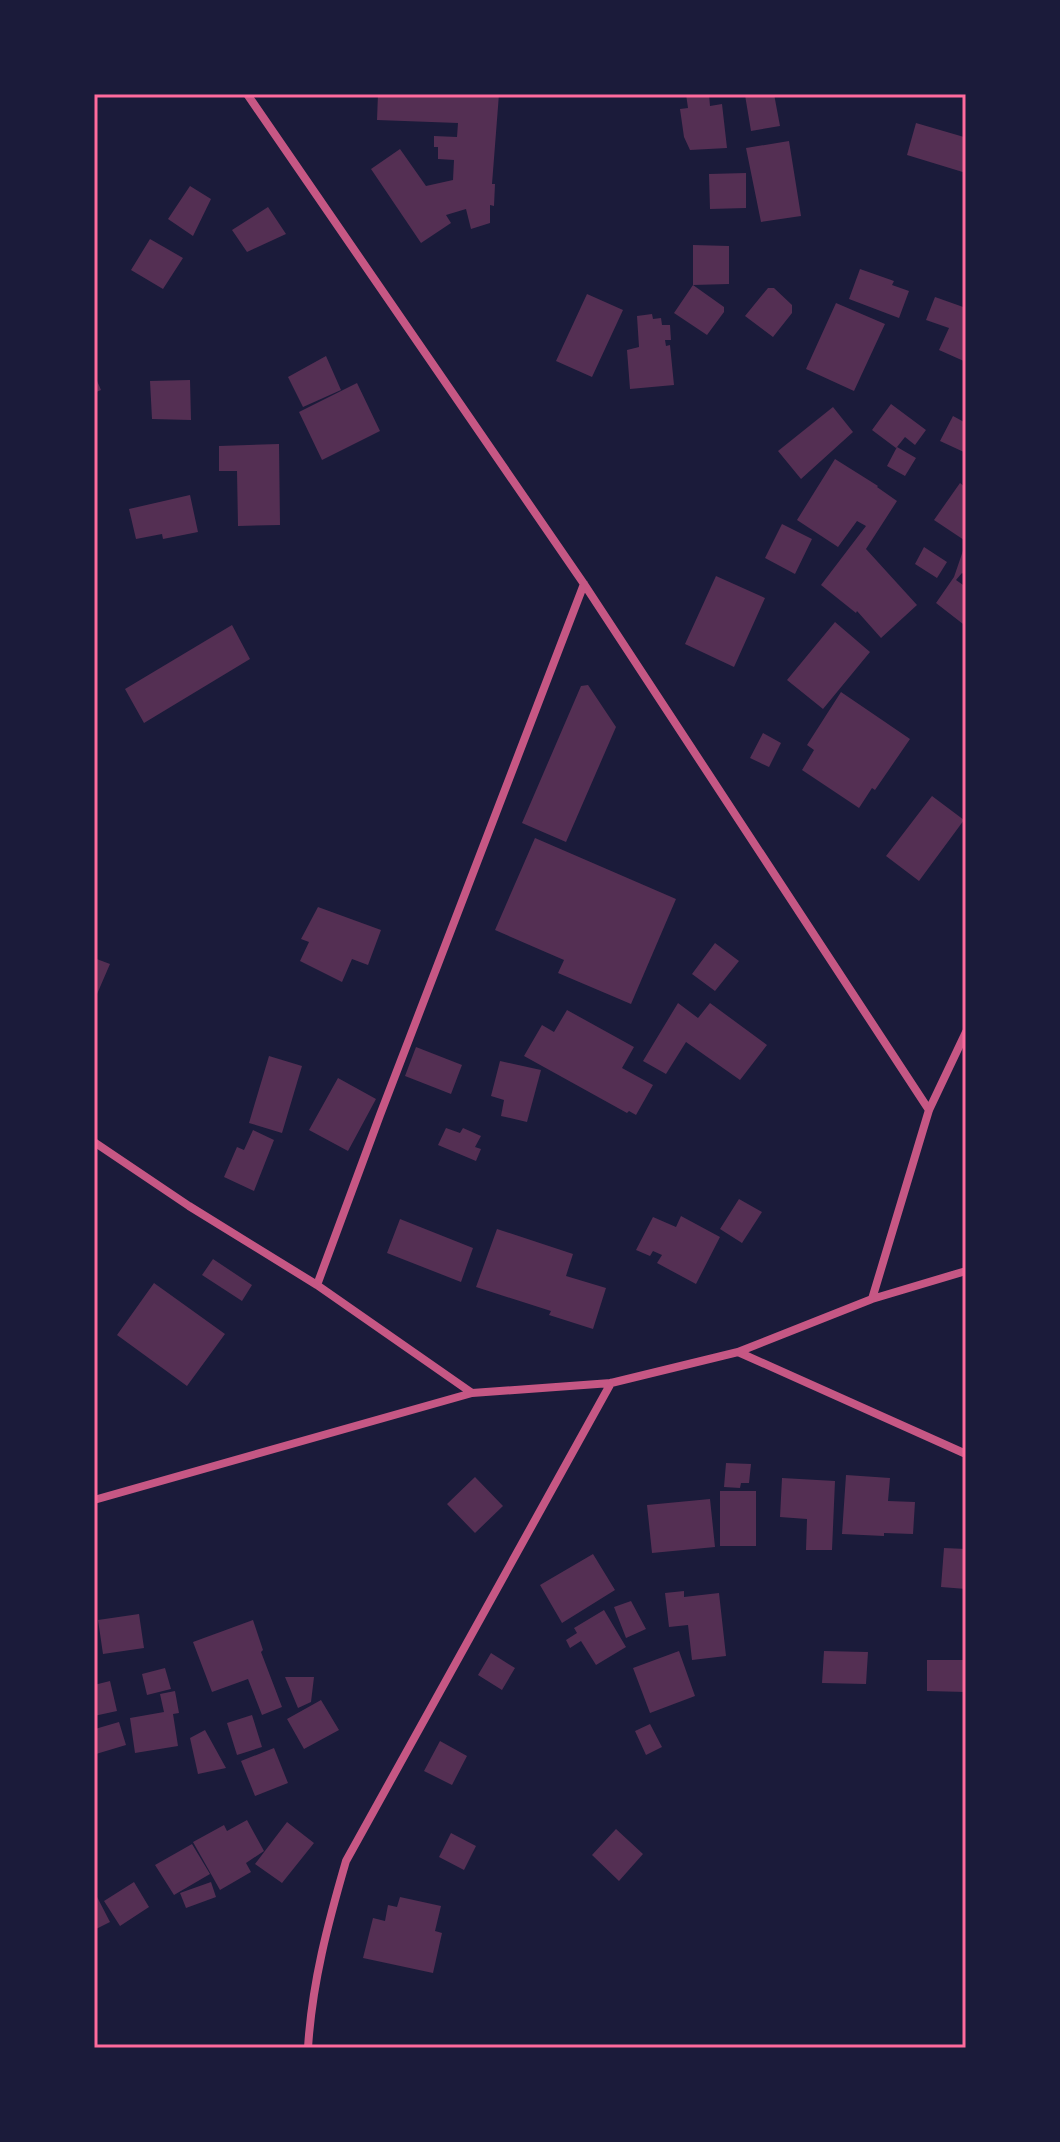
<svg xmlns="http://www.w3.org/2000/svg" width="1060" height="2142" font-family="'IBM Plex Sans',sans-serif">
<style>
.building{fill:#542f53}
.lines{fill:none;stroke-linecap:round;stroke-linejoin:round}
.minor{stroke:#c65784;stroke-width:8}
.neatline{fill:none;stroke:#ff6b9d;stroke-width:3}
</style>
<rect width="100%" height="100%" fill="#1b1b3a"/>
<path class="building" d="M378,94H499L492,184H495L494,206L490,205V223L471,229L466,209L446,215L451,223L421,243L371,169L400,149L426,186L453,180L454,160L438,159V147H434V136L457,137L458,123L377,120Z
M686,94H709L710,106L722,104L727,148L690,150L684,137L680,109L688,108Z
M750,94H774L780,126L751,131L745,95Z
M916,123L964,137L966,173L907,155Z
M789,141L801,216L761,222L746,148Z
M746,173V208L710,209L709,174Z
M190,186L211,199L193,236L168,219Z
M268,207L286,234L247,252L232,230Z
M150,239L183,258L163,289L131,270Z
M693,245L729,246V284L693,285Z
M860,269L894,281L892,285L909,291L899,318L849,299Z
M693,285L724,307V312L707,335L674,313Z
M768,288H774L792,305V313L773,337L745,316Z
M587,294L623,310L592,377L556,361Z
M935,297L966,308V362L939,350L949,328L926,320Z
M836,303L885,324L854,391L806,369Z
M652,314L653,319L661,318L662,325H670L671,340H665L666,346L670,345L674,385L630,389L627,350L639,347L637,316Z
M326,356L341,390L303,407L288,377Z
M94,374L101,390L94,393Z
M190,380L191,420L152,419L150,381Z
M357,383L380,431L322,460L299,412Z
M891,404L926,430L915,445L905,437L897,447L916,458L905,476L887,466L897,447L896,448L872,430Z
M833,407L853,432L801,479L778,451Z
M953,416L966,423V453L940,441Z
M279,444L280,525L238,526L237,471H219V446Z
M835,459L878,486L877,487L897,501L866,549L917,605L881,638L857,611L856,613L821,585L866,526L857,521L838,547L797,520Z
M960,483L966,488V536L964,540L934,520Z
M190,495L198,532L163,539L162,534L136,539L129,509Z
M782,524L812,539L795,574L765,558Z
M966,542V576L962,573L956,580L966,587V620L963,624L936,603L954,577Z
M924,547L947,562L937,578L915,564Z
M716,576L765,598L734,667L685,644Z
M835,622L870,652L823,709L787,680Z
M232,625L250,659L144,723L125,689Z
M588,685L616,727L566,842L522,823L581,686Z
M841,692L910,739L875,790L872,788L859,808L802,770L814,750L807,745Z
M763,733L781,743L769,767L750,758Z
M932,796L964,820L919,881L886,856Z
M535,838L676,899L631,1004L558,973L564,960L495,930Z
M318,907L381,930L368,965L352,959L342,982L300,961L309,942L301,939Z
M715,943L739,961L715,991L692,974Z
M94,958L110,964L94,1001Z
M678,1003L698,1018L710,1003L767,1045L740,1080L686,1042L666,1074L643,1061Z
M567,1010L634,1047L622,1068L653,1085L636,1115L629,1111L627,1113L524,1056L542,1025L554,1032Z
M416,1047L462,1065L451,1094L405,1076Z
M269,1056L302,1066L282,1133L249,1123Z
M500,1061L541,1070L527,1122L501,1116L504,1100L491,1096Z
M338,1078L376,1099L348,1151L309,1130Z
M446,1128L460,1133L463,1128L481,1136L475,1147L481,1149L476,1161L438,1145Z
M253,1130L274,1140L254,1191L224,1177L237,1147L244,1150Z
M739,1199L762,1212L742,1243L720,1229Z
M681,1216L720,1237L696,1284L657,1263L662,1255L653,1251L650,1256L636,1250L653,1217L676,1227Z
M400,1219L473,1248L461,1282L387,1253Z
M497,1229L573,1254L566,1276L606,1288L593,1329L549,1315L551,1311L476,1287Z
M213,1259L252,1285L242,1301L202,1275Z
M154,1283L225,1334L187,1386L117,1335Z
M726,1463L751,1464L749,1483H741L740,1488L724,1487Z
M846,1475L890,1478L888,1501L915,1502L913,1534L884,1533V1536L842,1534Z
M475,1477L503,1506L475,1533L447,1504Z
M782,1478L835,1481L832,1550H806L807,1519L780,1517Z
M720,1491H756V1546H720Z
M710,1499L715,1547L652,1553L647,1505Z
M944,1548L966,1549V1589L941,1587Z
M593,1554L615,1590L562,1623L540,1585Z
M684,1591V1597L719,1593L726,1656L692,1660L688,1625L669,1627L665,1593Z
M631,1601L646,1629L626,1638L614,1607Z
M604,1610L626,1647L596,1665L581,1641L570,1648L566,1640L577,1633L574,1628Z
M139,1614L144,1648L103,1654L98,1620Z
M253,1620L263,1650L261,1652L282,1707L262,1715L248,1679L212,1692L193,1642Z
M679,1651L695,1696L650,1713L633,1668Z
M824,1651L868,1652L866,1684L822,1683Z
M491,1653L515,1668L502,1690L478,1675Z
M927,1660H966V1692L927,1691Z
M165,1668L171,1689L147,1695L142,1674Z
M285,1677H314L311,1702L298,1708Z
M110,1681L117,1711L94,1716V1685Z
M175,1691L179,1713L173,1714L178,1746L135,1753L130,1718L164,1712L160,1694Z
M321,1700L339,1730L304,1749L287,1719Z
M252,1715L262,1747L237,1755L227,1723Z
M119,1722L126,1745L96,1754L95,1729Z
M650,1724L662,1747L646,1755L635,1731Z
M205,1730L226,1768L198,1774L190,1738Z
M440,1741L467,1756L452,1785L424,1771Z
M274,1748L288,1783L255,1796L241,1761Z
M247,1820L264,1851L246,1863L251,1872L220,1890L193,1842L224,1825L227,1831Z
M287,1822L314,1843L282,1883L255,1864Z
M616,1829L643,1854L619,1881L592,1855Z
M451,1833L476,1846L464,1870L439,1857Z
M192,1844L210,1874L174,1895L155,1865Z
M134,1882L149,1907L120,1926L104,1901Z
M211,1882L216,1897L186,1908L180,1893Z
M94,1891L110,1922L94,1930Z
M400,1897L441,1906L435,1931L442,1933L433,1973L363,1958L373,1918L385,1921L388,1905L397,1907Z"/>
<g class="lines">
<path class="minor" d="M247,94L584,584L929,1110
M94,1142L189,1206L317,1285L472,1393L611,1383L738,1352L966,1454
M317,1285L380,1115L584,584
M872,1299L929,1110L966,1032
M738,1352L872,1299L966,1271
M94,1500L472,1393
M308,2048C312,1983 328,1923 346,1861L611,1383"/>
</g>
<rect width="1060" height="2142" fill="none" stroke="#1b1b3a" stroke-width="192"/>
<rect x="96" y="96" width="868" height="1950" class="neatline"/>
</svg>
